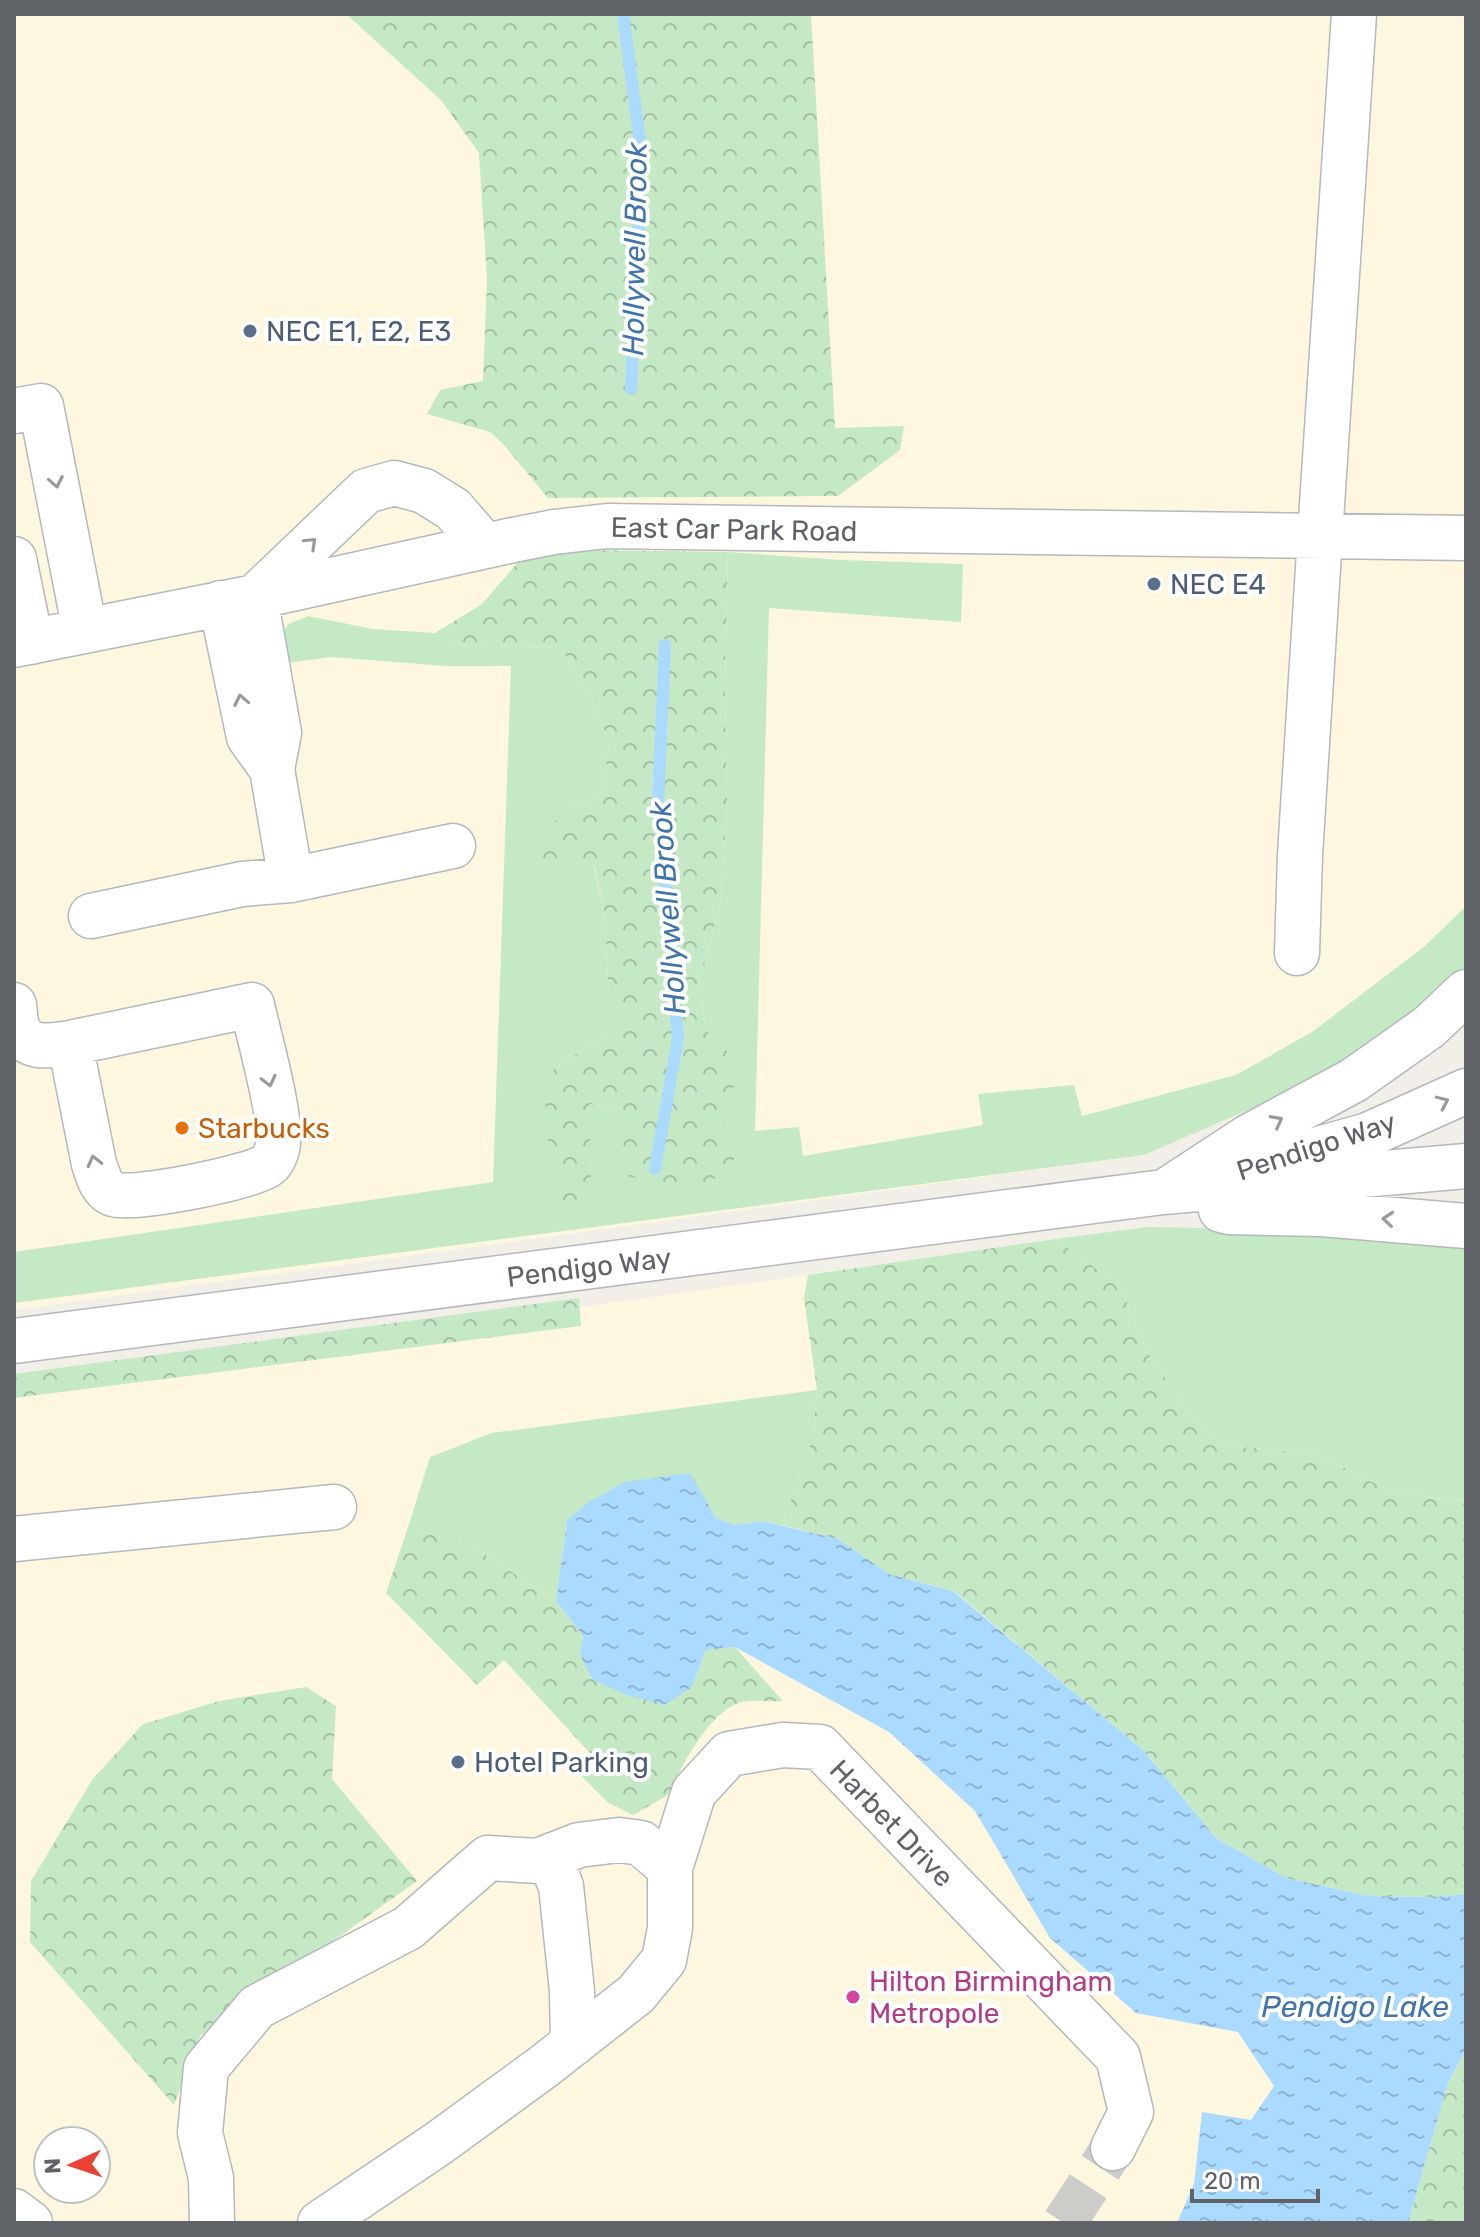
<svg xmlns="http://www.w3.org/2000/svg" width="1480" height="2237" font-family="Rubik,sans-serif">
<style>
.commercial{fill:#fef7e0;fill-rule:evenodd}
.grass{fill:#c5e8c5}
.forest{fill:url(#forest-crowns)}
.water{fill:url(#water-ripples)}
.lines{fill:none;stroke-linecap:round;stroke-linejoin:round}
.stream{stroke:#aadaff;stroke-width:12}
.minor-tunnel{stroke:#ccccc8;stroke-width:44;stroke-dasharray:44 22;stroke-linecap:butt}
.minor-casing{stroke:#b5b8bc;stroke-width:47}
.minor{stroke:#fff;stroke-width:44}
.oneway{stroke:#979a9d}
.service-dot{fill:#5c6f8a;stroke:#fff;stroke-width:3}
.food-dot{fill:#e8710a;stroke:#fff;stroke-width:3}
.hotel-dot{fill:#d1479c;stroke:#fff;stroke-width:3}
.labels{text-anchor:middle;stroke-width:8;stroke-linejoin:round;paint-order:stroke}
.service-label{font-size:28px;fill:#4e5e75;stroke:#fff;text-anchor:start}
.street-label{font-size:28px;fill:#5f6368;stroke:#fff}
.food-label{font-size:28px;fill:#c56008;stroke:#fff;text-anchor:start}
.hotel-label{font-size:28px;fill:#b23c85;stroke:#fff;text-anchor:start}
.water-label{font-size:30px;font-style:italic;fill:#4174aa;stroke:#fff}
</style>
<defs>
<pattern id="forest-crowns" width="20" height="18" patternUnits="userSpaceOnUse" patternTransform="scale(2)"><rect width="20" height="18" fill="#c5e8c5"/><path d="M2 6a3 3 0 1 1 6 0M12 15a3 3 0 1 1 6 0" fill="none" stroke="#a3c0a4"/></pattern>
<pattern id="water-ripples" width="26" height="14" patternUnits="userSpaceOnUse" patternTransform="scale(2)"><rect width="26" height="14" fill="#aadaff"/><path d="M2 4q2-2 4 0t4 0M15 11q2-2 4 0t4 0" fill="none" stroke="#8eb4d2"/></pattern>
</defs>
<rect width="100%" height="100%" fill="#f1efe8"/>
<path class="commercial" d="M14,14H1466V964L1350,1066L1144,1155L14,1310Z
M1148,1227L1466,1239V2223H14V1387ZM48,2141H96V2189H48Z"/>
<path class="grass" d="M728,552L841,560L963,564L961,622L769,608L755,1131L799,1127L803,1156L983,1125L978,1094L1074,1085L1082,1116L1236,1075L1312,1032L1425,946L1466,906V969L1455,981L1350,1066L1144,1155L14,1303V1252L493,1182L511,666H446L331,657L272,665L275,641L289,624L308,616L373,629L435,633L445,645L560,647L593,701L610,745L600,797L570,807L593,863L605,914L608,987L624,1033L598,1040L548,1073L591,1186L588,1104L720,1122L710,1039L698,989L721,900L727,803L725,687Z
M1148,1227L1389,1232L1466,1239V1499L1449,1500L1396,1492L1367,1480L1318,1454L1220,1445L1186,1408L1147,1352L1120,1287L1056,1239Z
M817,1390L813,1438L782,1525L763,1521L734,1525L716,1518L689,1473L567,1520L556,1601L459,1538H442L409,1524L430,1457L492,1433Z"/>
<path class="forest" d="M346,14H811L835,428L904,426L900,450L838,496L548,498L504,445L490,432L427,414L440,390L483,381L487,280L479,153L441,100Z
M588,550L728,552L725,687L727,803L721,900L698,989L710,1039L731,1054L736,1113L720,1122L740,1150L724,1175L683,1191L628,1176L618,1108L589,1104L591,1186L565,1211L544,1124L548,1073L598,1040L623,1033L608,987L605,914L594,864L544,868L537,839L570,807L600,797L610,745L593,701L560,647L444,645L435,633L482,604L521,559Z
M1056,1239L1120,1287L1147,1352L1186,1408L1220,1445L1318,1454L1367,1480L1396,1492L1449,1500L1466,1499V1894L1435,1897L1369,1896L1286,1878L1216,1838L1143,1750L954,1591L889,1574L838,1539L782,1525L813,1437L817,1390L804,1298L808,1275Z
M579,1298L581,1326L14,1398V1374Z
M409,1524L442,1538H459L556,1601L583,1636L580,1656L692,1687L706,1650L735,1647L783,1701C770,1702 750,1699 738,1703C708,1715 681,1765 670,1794L633,1815L607,1802L576,1770L592,1755L504,1660L477,1685L386,1593Z
M306,1687L336,1706L332,1779L417,1881L200,2036L174,2105L30,1942L31,1881L92,1780L143,1724L219,1701Z
M1466,2049V2223H1408L1448,2083Z"/>
<path class="water" d="M690,1473L716,1518L734,1525L763,1521L838,1539L889,1574L953,1591L1143,1750L1216,1838L1286,1878L1369,1896L1435,1897L1466,1894V2049L1448,2083L1408,2223H1177L1194,2184L1202,2112L1251,2120L1274,2086L1238,2032L1136,2013L1050,1938L975,1811L889,1732L735,1647L706,1650L692,1687L664,1705L624,1694L593,1680L580,1655L583,1636L556,1601L567,1520L589,1502L625,1482Z"/>
<g class="lines">
<path class="stream" d="M623,14L642,157L631,389
M655,1169L678,1038L658,801L665,645"/>
<path class="minor-tunnel" d="M1064,2223L1113,2148"/>
<defs>
<path id="minor" d="M14,411L41,406L85,631
M14,559L31,642
M221,603L249,737L272,769
M14,645L255,597L513,540L554,532L607,526L1466,538
M291,880L272,769L279,733L255,597L366,491L394,483L424,491L453,509L485,546
M91,916L242,884L291,880L453,846
M1297,953L1300,855L1320,536L1354,14
M14,1005C15,1012 15,1020 17,1026C25,1051 50,1046 70,1043L252,1005C258,1033 285,1127 277,1149C276,1154 272,1162 268,1165C254,1177 129,1202 113,1194C101,1189 98,1175 94,1164L70,1043
M1266,1164L1368,1135L1466,1091
M1169,1189L1250,1136L1354,1080L1429,1027L1466,992
M1221,1210L1229,1212L1322,1214L1466,1226
M14,1341L1163,1192L1466,1166
M14,1539L334,1507
M549,1857L561,1886L572,1991L573,2044
M14,2211L30,2223
M212,2223L211,2178L200,2133L206,2068L257,2007L408,1928L488,1858L538,1861L579,1845L619,1840L641,1843L670,1868
M320,2223L439,2143L543,2067L636,1994L664,1960L670,1928V1868L694,1792L729,1754L783,1745L820,1747L1118,2057L1131,2112L1113,2148"/>
</defs>
<use href="#minor" class="minor-casing"/>
<use href="#minor" class="minor"/>
</g>
<defs><path id="oneway-chevron" d="M-2-3.5L2.5 0L-2 3.5" fill="none" stroke-width="1.6" stroke-linecap="round" stroke-linejoin="round" transform="scale(2)"/></defs>
<g class="oneway">
<use href="#oneway-chevron" transform="translate(56 482) rotate(79)"/>
<use href="#oneway-chevron" transform="translate(311 543) rotate(-44)"/>
<use href="#oneway-chevron" transform="translate(241 700) rotate(-101)"/>
<use href="#oneway-chevron" transform="translate(269 1081) rotate(77)"/>
<use href="#oneway-chevron" transform="translate(1443 1102) rotate(-24)"/>
<use href="#oneway-chevron" transform="translate(1277 1121) rotate(-28)"/>
<use href="#oneway-chevron" transform="translate(94 1161) rotate(-104)"/>
<use href="#oneway-chevron" transform="translate(1388 1219) rotate(-175)"/>
</g>
<g class="service-dot">
<circle cx="250" cy="331" r="8"/>
<circle cx="1154" cy="584" r="8"/>
<circle cx="458" cy="1762" r="8"/>
</g>
<circle class="food-dot" cx="182" cy="1128" r="8"/>
<circle class="hotel-dot" cx="853" cy="1997" r="8"/>
<g class="labels">
<g class="service-label">
<text x="266" y="341">NEC E1, E2, E3</text>
<text x="1170" y="594">NEC E4</text>
<text x="474" y="1772">Hotel Parking</text>
</g>
<g class="street-label">
<text transform="translate(734 529) rotate(1)" y="10">East Car Park Road</text>
<text transform="translate(1316 1146) rotate(-18)" y="10">Pendigo Way</text>
<text transform="translate(589 1267) rotate(-7)" y="10">Pendigo Way</text>
<text transform="translate(892 1823) rotate(46)" y="10">Harbet Drive</text>
</g>
<g class="food-label">
<text x="198" y="1138">Starbucks</text>
</g>
<g class="hotel-label">
<text x="869" y="1991">Hilton Birmingham<tspan x="869" dy="32">Metropole</tspan></text>
</g>
<g class="water-label">
<text transform="translate(635 249) rotate(-89)" y="10">Hollywell Brook</text>
<text transform="translate(668 908) rotate(-94)" y="10">Hollywell Brook</text>
<text x="1355" y="2017">Pendigo Lake</text>
</g>
</g>
<rect width="1480" height="2237" fill="none" stroke="#5f6368" stroke-width="32"/>
<g transform="translate(72 2165) rotate(267)"><circle r="38" fill="#ffffff" stroke="#bfc1c3" stroke-width="2"/>
<path d="M0-6L14 30L0 20L-14 30Z" fill="#ea4335"/>
<text y="-12" font-size="22" font-weight="bold" text-anchor="middle" fill="#5f6368">N</text>
</g>
<path d="M1192 2189v12h126v-12" fill="none" stroke="#5f6368" stroke-width="4"/>
<text x="1204" y="2189" font-size="24" fill="#5f6368" stroke="#ffffff" stroke-width="6" paint-order="stroke">20 m</text>
</svg>
